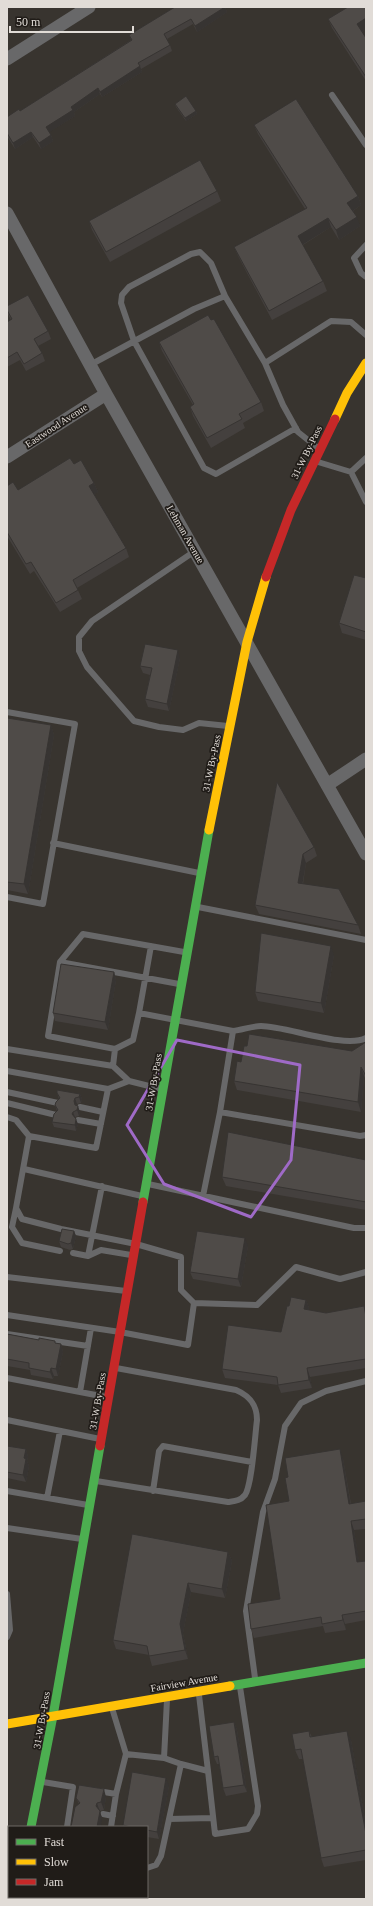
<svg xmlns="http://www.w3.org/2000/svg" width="373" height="1906" font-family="Georgia,serif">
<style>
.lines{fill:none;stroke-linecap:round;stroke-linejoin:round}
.lane{stroke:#686869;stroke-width:6}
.street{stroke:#686869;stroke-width:13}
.fast{stroke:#4caf50;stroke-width:9}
.slow{stroke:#ffc107;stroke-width:9}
.jam{stroke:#c62828;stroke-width:9}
.wall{fill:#44403e}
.shaded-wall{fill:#373432}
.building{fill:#4f4b48;stroke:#373432}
.marked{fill:none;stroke:#9f6ac7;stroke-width:3;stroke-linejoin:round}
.labels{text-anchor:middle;stroke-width:3.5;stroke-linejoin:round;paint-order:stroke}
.street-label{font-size:10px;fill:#e1dcd7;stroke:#201c18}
</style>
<rect width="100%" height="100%" fill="#38342f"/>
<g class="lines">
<path class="lane" d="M332,95L366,145
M366,245L354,258L361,273L366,277
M225,296L211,263L200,252L191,254L129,287L122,295L121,303L134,341L204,468L216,474L296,428
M265,363L283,405L298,432L318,448
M90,365L194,309L225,296L265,363L331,321L351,322L366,335
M318,462L351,472L366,502
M351,472L366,458
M195,551L92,621L79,637V651L87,667L134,721L159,727L183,730L199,723L228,726
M7,712L75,724L43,904L7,897
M53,843L199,873
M198,907L366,940
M184,952L83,934L60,962L48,1036L115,1049L133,1040L139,1013L233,1031
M60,962L179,984
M139,1013L151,946
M7,1049L113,1066L129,1081L161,1089
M113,1066L115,1049
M7,1071L108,1089L129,1081
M108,1089L96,1148L29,1136L16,1208L22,1219L61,1229L136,1244L181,1257V1290L194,1303
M7,1092L58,1103
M7,1103L56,1115
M80,1107L103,1112
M220,1112L233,1031C242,1030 252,1026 261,1026C286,1026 345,1049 366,1038
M7,1117L16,1120L29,1136
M78,1120L101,1124
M24,1169L142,1196
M148,1184L354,1228H366
M203,1196L220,1112L360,1136L366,1135
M16,1208L12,1227L22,1243L60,1251
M73,1253L88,1256L101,1250L131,1255
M88,1256L102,1186
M7,1277L126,1291
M7,1315L120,1332L188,1345L194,1303L257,1305L296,1267L340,1279L366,1272
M7,1334L88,1346
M7,1378L106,1397
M80,1392L91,1328
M7,1420L100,1439
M96,1481L228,1502C235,1501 240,1501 245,1495C252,1485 255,1435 257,1420C257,1405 250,1396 236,1390L116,1368
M7,1491L88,1505
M153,1491L159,1451L163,1446L252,1462
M47,1498L60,1431
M7,1528L82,1539
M7,1594L10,1630L7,1637
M255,1678L246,1611L263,1512L275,1479L285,1426L301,1403L326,1391L366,1381
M199,1695L208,1771
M112,1708L126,1754L164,1758L167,1700
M181,1764L208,1771L215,1834L248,1829L257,1814L258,1806L240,1687
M43,1782L73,1787L67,1827
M98,1791L116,1794
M103,1814L113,1816
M169,1819L212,1818
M111,1827L116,1794L126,1754
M147,1868L156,1865L161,1856L181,1764L164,1758
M7,1877H9"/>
<path class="street" d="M7,59L89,7
M7,213L106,394L366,854
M7,457L106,394
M327,785L366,759"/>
<path class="fast" d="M143,1202L209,830
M230,1686L366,1663
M31,1827L53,1716L100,1446"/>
<path class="slow" d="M335,419L347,393L366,363
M209,830L247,642L266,577
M7,1724L230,1686"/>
<path class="jam" d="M266,577L291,510L335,419
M100,1446L143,1202
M19,1897V1899"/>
</g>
<path class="wall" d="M175,7H225L227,12L197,32L193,24L167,39L170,45L172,51L141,69L142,72L102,97L100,94L74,112L75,116L49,132L51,135L53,141L41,149L33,137L15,149L7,136V117L20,111L131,40L129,35Z
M366,7V29L362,32L366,38V81L332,28L328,19Z
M175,104L196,111L197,114L186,121L176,107Z
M254,125L358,196L361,205L353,211L360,226L339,240L331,227L303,245L323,281L327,291L272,320L238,256L234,247L305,209L258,134Z
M217,191L221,201L110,262L92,230L89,221Z
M7,306L48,331L51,339L38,346L42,353L45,361L26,371L20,360L7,367V322L11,320L7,312Z
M159,342L261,402L264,411L243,423L245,428L211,448L193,416L190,407L193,405L162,351Z
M74,464L94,483L98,492L94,494L126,548L129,557L77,588L82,599L60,612L34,571L30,574L7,536V486L18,490Z
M366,578V640L342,633L339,623Z
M180,658L169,711L148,707L145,699L150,675L143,673L140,666Z
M7,718L51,725L54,735L28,894L7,890Z
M277,782L314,847L317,856L306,863L303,884L358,925L361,934L259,914L255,905Z
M334,955L324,1013L258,1001L255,992Z
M114,972L116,980L108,1030L55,1021L53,1013Z
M366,1042V1080L364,1076L361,1112L237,1090L234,1081L247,1046L352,1051Z
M57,1093L80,1094L82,1099L81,1103L77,1104L76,1105L80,1112L79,1116L75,1117L74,1118L78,1124L76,1131L54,1127L52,1122L57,1111L55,1105L59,1099Z
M366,1160V1210L226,1186L222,1177Z
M74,1231L76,1236L73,1249L70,1250L61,1247L59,1241Z
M248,1246L241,1287L193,1279L190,1272Z
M306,1300L309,1308V1310L326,1313L366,1311V1368L310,1377L312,1388L281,1393L278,1385L225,1378L222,1369L281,1332L289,1306Z
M7,1334L61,1344L63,1352L58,1376H54L53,1379L31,1375L30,1370L7,1366Z
M7,1446L26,1449L28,1457L27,1461L29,1466L26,1482L7,1478Z
M343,1458L351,1504L366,1501V1529L354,1530L359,1562L366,1561V1620L345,1624L346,1630L325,1633L323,1626L254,1638L251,1629L280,1599L289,1501L288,1477Z
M228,1552L232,1561L225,1598L191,1592L183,1633L188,1659L152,1666L149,1655L116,1649L113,1640Z
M234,1722L237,1730L247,1792L226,1796L223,1788L219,1764H217L214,1757Z
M309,1731L312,1737L351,1740L366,1825V1860L324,1867L321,1858L303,1759H299L295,1750Z
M169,1786L159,1839L147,1837V1827H123V1825Z
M106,1797L104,1810L100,1811L102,1818L79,1804L76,1798Z"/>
<path class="shaded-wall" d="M225,7L227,12L197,32L195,26Z
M366,18V29L360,33L357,24Z
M140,66L142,72L102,97L100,92Z
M98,88L100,94L74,112L75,116L48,133L46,127L71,107Z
M196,111L197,114L186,121L185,118Z
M31,132L33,137L15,149L13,143Z
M51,135L53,141L41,149L39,143Z
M358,196L361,205L351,212L347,203Z
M357,217L360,226L339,240L336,230Z
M328,218L331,227L302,245L298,236Z
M94,483L98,492L92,496L89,486Z
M178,650L180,658L169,711L167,704Z
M51,725L54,735L28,894L24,884Z
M303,854L306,863L301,892L298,883Z
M331,946L334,955L324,1013L321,1003Z
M114,972L116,980L108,1030L105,1022Z
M361,1067L364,1076L361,1112L358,1102Z
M80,1094L82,1099L81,1103L79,1097Z
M75,1098L77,1104L76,1106L74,1101Z
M78,1106L80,1112L79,1116L77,1110Z
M73,1112L75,1117L74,1120L72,1114Z
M76,1119L78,1124L76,1131L75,1125Z
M74,1231L76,1236L73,1249L71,1243Z
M245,1238L248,1246L241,1287L238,1279Z
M306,1300L309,1308L307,1317L304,1309Z
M61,1344L63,1352L58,1376L56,1369Z
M51,1368L54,1376L53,1379L50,1372Z
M307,1368L310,1377L312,1388L309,1380Z
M26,1449L28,1457L27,1461L29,1466L26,1482L23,1475L24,1458Z
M340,1449L343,1458L352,1513L349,1504Z
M351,1521L354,1530L361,1572L357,1562Z
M228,1552L232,1561L225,1598L222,1589Z
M188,1583L191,1592L183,1633L188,1659L185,1650L180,1624Z
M342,1615L345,1624L346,1630L343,1620Z
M234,1722L237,1730L247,1792L244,1785Z
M347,1731L351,1740L366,1825V1834Z
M166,1778L169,1786L159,1839L157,1832Z
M104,1789L106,1797L104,1810L101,1802Z
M97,1803L102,1818L101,1827H97L96,1806Z"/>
<path class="building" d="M175,7H225L195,26L191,19L164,34L170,45L138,63L140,66L100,92L98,88L71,107L73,110L46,127L51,135L39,143L31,132L13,143L7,133V117L19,109L20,111L132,40L129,35Z
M348,7H366V18L357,24L366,38V77L328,19Z
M186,96L196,111L185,118L175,104Z
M296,99L358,196L347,203L357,217L336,230L328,218L298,236L323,281L269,311L234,247L307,208L254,125Z
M200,160L217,191L106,252L89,221Z
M28,295L48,331L34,339L42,353L24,364L17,352L7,358V322L12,319L7,310V306Z
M208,315L211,320L214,319L261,402L239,414L242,419L207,438L190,407L194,404L159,342Z
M70,458L74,464L81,460L94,483L89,486L126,548L73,580L78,590L56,603L31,562L26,564L7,532V486L13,482L18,490Z
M354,575L366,578V632L339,623Z
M145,644L178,650L167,704L145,699L152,668L140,666Z
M7,718L51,725L24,884L7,882Z
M277,782L314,847L303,854L298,883L339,889L358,925L255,905Z
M261,933L331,946L321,1003L255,992Z
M61,964L114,972L105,1022L53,1013Z
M249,1034L352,1051L366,1042V1076L361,1067L358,1102L234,1081L237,1061L241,1062L244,1046H247Z
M57,1090L80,1094L79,1097L75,1098L74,1101L75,1105L78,1106L77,1110L73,1112L72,1114L76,1119L75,1125L52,1122L54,1114L58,1110L55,1105L56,1102L60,1098L57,1093Z
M228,1132L366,1160V1202L222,1177Z
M62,1229L74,1231L71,1243L68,1244L59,1241Z
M197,1231L245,1238L238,1279L190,1272Z
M291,1297L306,1300L304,1309L326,1313L364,1306L366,1317V1359L307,1368L309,1380L278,1385L277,1377L222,1369L228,1325L281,1332L287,1306H289Z
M7,1334L39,1340V1338L55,1341V1343L61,1344L56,1369L51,1368L50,1372L29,1368V1363L7,1359Z
M7,1446L26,1449L24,1458L26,1459L23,1475L7,1472Z
M340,1449L349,1504L366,1501V1519L351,1521L357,1562L366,1561V1611L342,1615L343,1620L322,1624L321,1617L251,1629L248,1604L280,1599L266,1505L289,1501L285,1478L288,1477L285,1458Z
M132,1534L228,1552L222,1589L188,1583L180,1624L185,1650L149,1656L147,1646L113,1640Z
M234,1722L244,1785L223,1788L218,1756L214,1757L209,1726Z
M309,1731L310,1737L347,1731L366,1834V1850L321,1858L301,1749L295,1750L292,1734Z
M132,1772L166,1778L157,1832L147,1830V1827H131L123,1825Z
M79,1785L104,1789L101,1802L97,1803L96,1806L100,1811L97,1827H71L75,1807L80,1803L76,1798Z"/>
<path class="marked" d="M177,1040L300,1065L291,1160L251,1217L164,1184L127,1125Z"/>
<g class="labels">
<g class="street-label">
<text transform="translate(56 425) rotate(-33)" y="4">Eastwood Avenue</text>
<text transform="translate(306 452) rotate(-64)" y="4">31-W By-Pass</text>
<text transform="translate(186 534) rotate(60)" y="4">Lehman Avenue</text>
<text transform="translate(211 763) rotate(-78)" y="4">31-W By-Pass</text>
<text transform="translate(153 1082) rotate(-80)" y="4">31-W By-Pass</text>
<text transform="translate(97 1401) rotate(-80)" y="4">31-W By-Pass</text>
<text transform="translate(184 1682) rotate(-10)" y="4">Fairview Avenue</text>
<text transform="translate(41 1720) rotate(-80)" y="4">31-W By-Pass</text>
</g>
</g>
<rect width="373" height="1906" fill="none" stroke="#e1dcd7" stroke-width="16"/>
<rect x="8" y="1826" width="140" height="72" fill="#201c18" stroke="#6d6964"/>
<rect x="16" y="1839" width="20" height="6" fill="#4caf50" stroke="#6d6964"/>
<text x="44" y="1846" font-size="12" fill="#e1dcd7">Fast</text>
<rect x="16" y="1859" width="20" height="6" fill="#ffc107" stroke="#6d6964"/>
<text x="44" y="1866" font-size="12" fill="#e1dcd7">Slow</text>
<rect x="16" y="1879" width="20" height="6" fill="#c62828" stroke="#6d6964"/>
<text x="44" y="1886" font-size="12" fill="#e1dcd7">Jam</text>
<path d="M10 26v6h123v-6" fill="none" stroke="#e1dcd7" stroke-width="2"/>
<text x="16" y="26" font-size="12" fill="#e1dcd7" stroke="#201c18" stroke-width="3" paint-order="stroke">50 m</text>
</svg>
